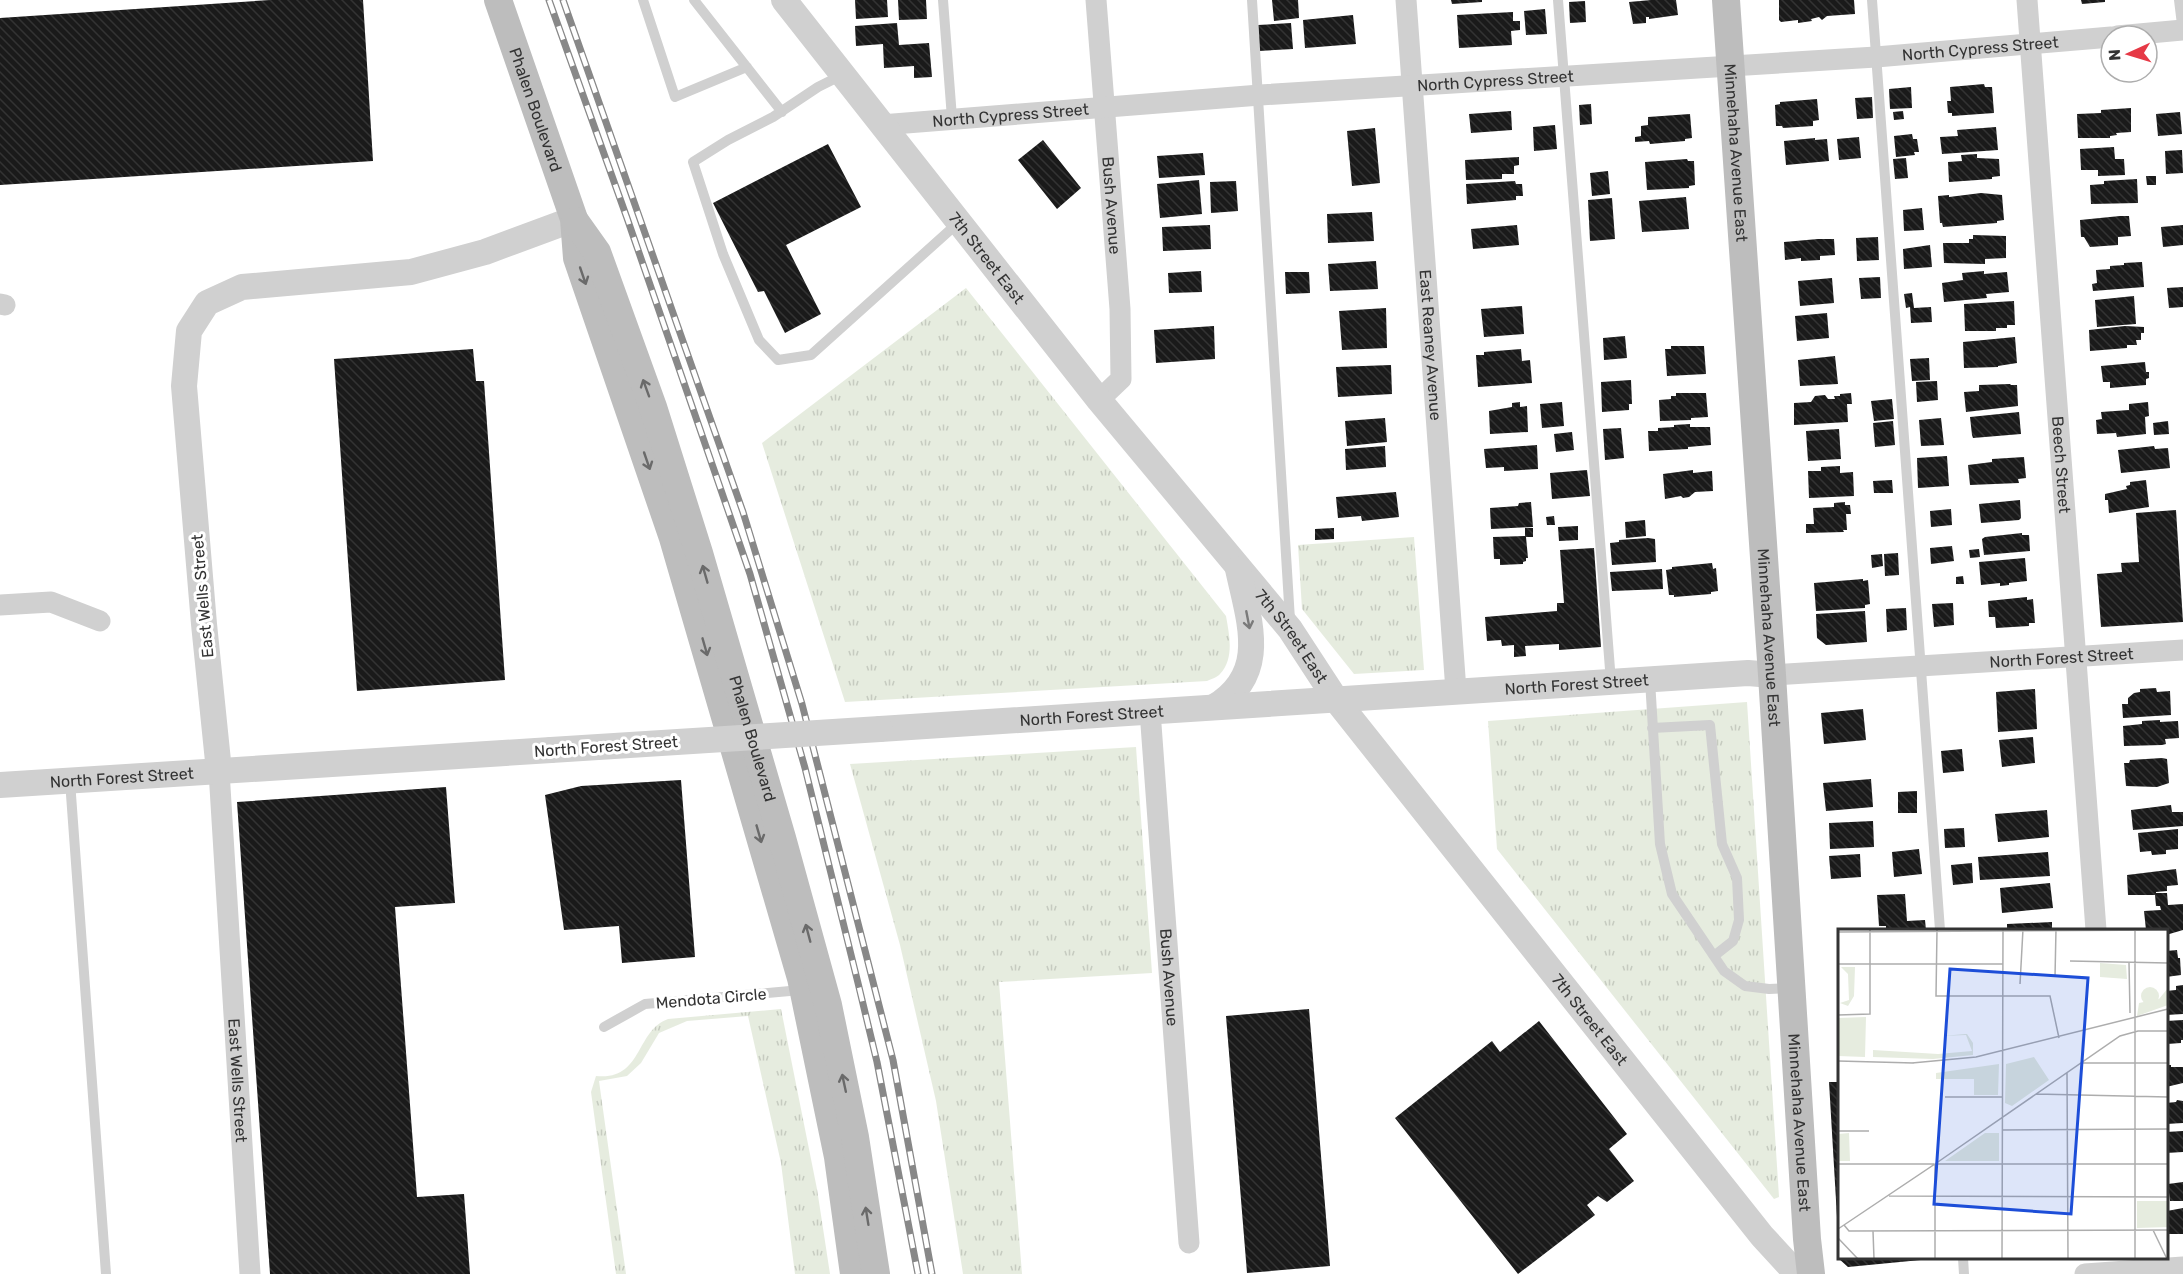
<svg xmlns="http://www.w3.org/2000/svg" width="2183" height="1274" font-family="Rubik,sans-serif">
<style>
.grass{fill:url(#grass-tufts)}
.building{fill:url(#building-back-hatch)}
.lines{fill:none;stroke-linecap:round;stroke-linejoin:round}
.service{stroke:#d0d0d0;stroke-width:10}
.minor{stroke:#d0d0d0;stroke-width:21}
.tertiary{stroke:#d0d0d0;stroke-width:26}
.secondary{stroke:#bdbdbd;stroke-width:28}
.rail-casing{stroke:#888;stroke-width:7}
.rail{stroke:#fff;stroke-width:4.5;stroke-dasharray:14;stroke-linecap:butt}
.tertiary-bridge{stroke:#d0d0d0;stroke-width:26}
.oneway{stroke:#6a6a6a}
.oneway2{stroke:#7a7a7a}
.labels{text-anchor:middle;stroke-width:6;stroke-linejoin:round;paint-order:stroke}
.street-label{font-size:16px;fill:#333;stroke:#fff}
.inset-road{fill:none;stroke:#adadad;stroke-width:1.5}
.view{fill:#1d4ed8;fill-opacity:0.15;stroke:#1d4ed8;stroke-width:3}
.inset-edge{fill:none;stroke:#333;stroke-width:3}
</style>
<defs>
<pattern id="grass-tufts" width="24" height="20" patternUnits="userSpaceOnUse" patternTransform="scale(1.5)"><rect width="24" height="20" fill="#e6ecdf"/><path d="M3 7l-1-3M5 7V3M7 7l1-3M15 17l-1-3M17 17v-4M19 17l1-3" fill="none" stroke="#c6cbc0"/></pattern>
<pattern id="building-back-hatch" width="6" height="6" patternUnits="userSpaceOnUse" patternTransform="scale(1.5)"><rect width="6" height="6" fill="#1a1a1a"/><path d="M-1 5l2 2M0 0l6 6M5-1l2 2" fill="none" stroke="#333"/></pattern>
</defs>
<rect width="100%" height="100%" fill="#fff"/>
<path class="grass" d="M966,288L1226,616C1229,634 1235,658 1220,674C1218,677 1211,679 1207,681L845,702L762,443Z
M1414,537L1424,670L1354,674L1302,609L1298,545Z
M1747,702L1779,1197L1774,1199L1497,849L1488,721Z
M1136,747L1152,973L999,982L1022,1274H963L936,1101L900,945L850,764Z
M781,1009L817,1189L830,1274H795L781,1163L748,1016L687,1021L659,1033L641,1063L627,1076L599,1081L626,1274H616L591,1092L596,1076C643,1081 635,1031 668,1019Z"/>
<path class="building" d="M270,0H363L373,161L0,185V18Z
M855,0H887L888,17L856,19Z
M898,0H926L927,19L899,20Z
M1272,0H1298L1299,18L1274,21Z
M1451,0H1482V2L1452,4Z
M1651,0H1676L1678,15L1649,19V17H1646V23L1633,24L1629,2Z
M1779,0H1854L1855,14L1827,16L1822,20L1819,17L1811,19L1812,21L1798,23V20L1781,22L1779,20Z
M2081,0H2105V2L2082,4Z
M1585,1L1586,22L1570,23L1569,2Z
M1545,9L1547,34L1526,35L1524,11Z
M1513,12V21H1520V30L1511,31L1512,45L1459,48L1457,15Z
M1353,15L1356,44L1305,48L1303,20Z
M897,23L899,45L929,43L932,77L914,78V66L884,68L883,44L856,46L855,26Z
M1291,23L1293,49L1259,51L1258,25Z
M1984,84L1985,87H1992L1994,113L1952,116V113H1948L1947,101H1951L1950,87Z
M1911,87L1912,108L1890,109L1889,89Z
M1872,97L1873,118L1857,119L1855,98Z
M1817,99L1819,120L1813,121V126L1783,128L1782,126H1776L1775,105L1780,104V102Z
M1591,104L1592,124L1580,125L1579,105Z
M2131,108V132L2116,133L2117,135L2110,136V138H2078L2077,114L2101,113V110Z
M1511,111L1512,130L1471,133L1469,114Z
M1903,111L1904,119L1894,120L1893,112Z
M2180,112L2182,134L2158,136L2156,114Z
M1690,114L1692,138L1685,139V141L1650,144L1649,141L1635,142V137L1641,136V126L1648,125V117Z
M1555,125L1557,149L1534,151L1533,127Z
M1996,127L1998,150L1942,154L1940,137L1958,136L1957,130Z
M1375,128L1380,183L1352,186L1347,131Z
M1912,134L1913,139H1917L1919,152H1914L1915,155L1896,157L1894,136Z
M1859,137L1861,158L1839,160L1837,139Z
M1815,138V140L1827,139L1829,161L1786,165L1784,141Z
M1043,140L1081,188L1057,209L1018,160Z
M828,144L861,207L786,245L821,314L785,333L764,291L758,292L713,203Z
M2114,147L2115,159H2124L2125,175L2098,176V170H2081L2080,149Z
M2182,150L2183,173L2166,174L2165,151Z
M1203,153L1205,175L1159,178L1157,156Z
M1977,154V158L1999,159L2000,176L1992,177V179L1949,182L1948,162L1962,161L1961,155Z
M1519,157V165L1514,166V174H1502V179L1466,180L1465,160Z
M1906,158L1908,178L1895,179L1893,159Z
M1687,159L1688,161H1694L1695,185L1689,186V188L1647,190L1645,162Z
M1608,171L1610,194L1592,196L1590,173Z
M2146,176H2156V185H2147Z
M2137,179L2138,203L2091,204L2090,185L2104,184V181Z
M1199,180L1202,214L1160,218L1157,184Z
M1236,181L1238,211L1211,213L1210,182Z
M1515,181L1516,184H1522L1523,196H1516V200L1467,204L1466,184Z
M1981,193L2002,195L2004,220L1997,221V223L1943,227L1942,223H1940L1938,196L1949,195V197Z
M1686,197L1689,229L1642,232L1639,201Z
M1612,198L1615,239L1590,241L1588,200Z
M1922,208L1924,230L1904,231L1903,210Z
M1372,212L1374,241L1328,243L1327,214Z
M2120,216H2129L2131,236L2118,237V245L2090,247L2084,237H2081L2080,220Z
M1210,225L1211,249L1163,251L1162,227Z
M1517,225L1519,245L1473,249L1471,229Z
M2183,225V245L2163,247L2161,227Z
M1973,235L2006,236V258L1985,259V264L1944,263L1943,243H1969V239H1973Z
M1878,237L1879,260L1857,261L1856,238Z
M1818,239H1834L1835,255L1820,256V260L1801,261V258L1785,260L1784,242Z
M1930,245L1932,267L1904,269L1903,249Z
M1376,261L1378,289L1330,291L1328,264Z
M2142,262L2144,287L2093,291L2092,284L2097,283L2096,270L2110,269V266L2124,265V263Z
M1201,271L1202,292L1169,293L1168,273Z
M1984,271V274L2007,272L2009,292L1986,294L1987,298L1944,302L1942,283L1963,280L1962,273Z
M1285,272H1309L1310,293L1286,294Z
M1880,277L1881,298L1861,299L1859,278Z
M1832,278L1834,303L1800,306L1798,281Z
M2183,287V307L2169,308L2167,288Z
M1912,293L1914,308L1931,307L1932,322L1911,323L1910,307L1906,308L1904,294Z
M2134,296L2136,324L2097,327L2095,300Z
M2014,301L2015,325H2007V328H1996V331H1965L1964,304Z
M1522,306L1524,334L1484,337L1481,309Z
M1386,308L1387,348L1342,350L1339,311Z
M1827,313L1829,338L1797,341L1795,316Z
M1214,326L1215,359L1156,363L1154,330Z
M2125,326L2144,327V333H2141V340H2136L2137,345H2127V348L2090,351L2089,330Z
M1625,336L1627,358L1604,360L1603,338Z
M2015,337L2017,363L1998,366V367L1964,368L1963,342Z
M1671,346H1704L1706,374L1667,376L1665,349H1671Z
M473,349L476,381H484L505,680L357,691L334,359Z
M1521,349L1522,361L1530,360L1532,383L1478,387L1476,355H1484V352Z
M1835,356L1838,384L1800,386L1798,360Z
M1929,358L1930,380L1912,381L1910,359Z
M2145,362L2146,372H2149V378L2146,379V385L2110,388V382H2103L2101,366Z
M1391,365L1392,394L1338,397L1336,367Z
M1631,380L1632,404H1629V410L1602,412L1601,382Z
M1937,381L1938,400L1917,402L1916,382Z
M2010,384L2011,385H2017L2018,406L1966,412L1964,392L1979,391V385Z
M1676,393H1706L1708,417L1691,418V420L1660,421L1659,400L1671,399V396H1676Z
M1851,393L1852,404H1847L1848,422L1794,425V403L1811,402L1815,396L1825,395L1828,399H1835L1834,396H1840V394Z
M1892,399L1894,419L1874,421L1871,401Z
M1520,402V407L1527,406L1528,432L1490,434L1489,411L1512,407V403Z
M1562,402L1564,426L1542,428L1540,404Z
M2148,402L2149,416L2145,417L2146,434L2117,437L2116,433L2097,434L2096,420L2102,419L2101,412L2129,410V404Z
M2019,412L2021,434L1973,438L1972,435L1970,417Z
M1385,418L1387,442L1347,446L1345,421Z
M1941,418L1944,445L1921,446L1919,420Z
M1893,421L1895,445L1875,447L1873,423Z
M2168,421L2169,434L2154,435L2153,423Z
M1690,424V427H1710L1711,445L1688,447V449L1649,451L1648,431H1658V428L1674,427V425Z
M1621,428L1624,458L1605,460L1603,429Z
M1839,429L1841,459L1808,461L1806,431Z
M1572,432L1574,450L1556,452L1554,434Z
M1537,445L1538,469L1504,471V467L1486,468L1484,449Z
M1385,446L1386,467L1346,470L1345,449Z
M2154,446L2155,449L2168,448L2170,468L2121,473L2118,450Z
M1947,456L1949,486L1918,488L1917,458Z
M2024,457L2026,478L2018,479L2019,483L1970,485L1968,465L1992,462V459Z
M1840,466V473L1853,472L1854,496L1809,498L1808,471H1821V467Z
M1587,470L1590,496L1552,499L1550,473Z
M1693,470V473L1712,471L1713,491L1695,492L1689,497L1683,498L1681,496L1665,499L1663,474Z
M1892,480L1893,493H1874L1873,481Z
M2146,480L2149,507L2109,513L2108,500H2105V494L2127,489L2126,486L2130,485V482Z
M1396,492L1399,517L1362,521L1361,516L1338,518L1336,497Z
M2020,500L2021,518L2019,520L1981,523L1979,504Z
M1531,502L1533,527L1491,529L1490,508L1518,506L1519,503Z
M1845,502V505H1850L1851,514H1846L1847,530H1843L1844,532L1806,533V524H1814L1813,508L1834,507V503Z
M1951,509L1952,525L1931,527L1930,511Z
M2176,510L2183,622L2101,627L2097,574L2122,572L2121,563L2139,562L2136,513Z
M1554,516L1555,525H1547L1546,517Z
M1645,520L1646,536L1626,538L1625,522Z
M1578,526V540L1559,541L1558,527Z
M1334,528V539L1315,540V529Z
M1525,528H1533V537H1526L1528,558H1526V561L1523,562V564L1500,565V559H1494L1493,537L1525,536Z
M2022,533V535H2029L2030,551L1984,555L1982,539L1985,537Z
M1648,538L1655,539L1656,562L1612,565L1610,543L1619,542V540Z
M1952,546L1954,561L1931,564L1930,548Z
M1594,548L1601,647L1559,650V644L1525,646L1526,656L1514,657V645L1502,646L1501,640L1487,641L1485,617L1557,611V603H1564L1560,550Z
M1979,549L1980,557L1970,558L1969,550Z
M1898,553L1899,575L1885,576L1884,554Z
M1882,554L1883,566L1872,568L1871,555Z
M2025,558L2027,581L2009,583V585L2000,586V583L1981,585L1979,562Z
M1712,563L1713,569L1716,568L1718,591L1711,592V594L1674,597V595H1669L1666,570L1672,569V567Z
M1662,569L1663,589L1612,591L1610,572Z
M1963,576L1964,584H1956V577Z
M1863,579V581L1868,580L1870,604L1865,605V608L1816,611L1814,583Z
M2027,597V600L2033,599L2035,623H2029V626L1996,628L1995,617H1989L1988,601Z
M1953,603L1954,625L1934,627L1932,604Z
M1906,608L1907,630L1887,632L1886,609Z
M1865,611L1867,642L1826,645L1817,638L1816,614Z
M2156,688L2157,692L2170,691L2171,715L2123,718L2122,704H2128V698L2134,693L2140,692V689Z
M2035,689L2037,729L1998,732L1996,692Z
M1863,709L1866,740L1824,744L1821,713Z
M2160,720V722L2178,721L2179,738L2165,739L2166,744L2162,745L2124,746L2123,726L2142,724V721Z
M2033,737L2035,763L2002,767L1999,740Z
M1962,749L1964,771L1943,773L1941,751Z
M2162,758L2167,759L2169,783L2157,787L2126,786L2124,763H2129L2130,760Z
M1871,779L1873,807L1826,811L1823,783Z
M681,780L695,957L622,963L619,926L564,930L545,795L581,786Z
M446,787L455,903L395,907L417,1197L464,1194L470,1274H270L237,802Z
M1917,791V813H1898V792Z
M2171,805L2172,812H2183V826L2133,830L2131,810Z
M2047,810L2049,837L1998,842L1995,814Z
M1873,821L1874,847L1830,849L1829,823Z
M1964,828L1965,847L1945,848L1944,829Z
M2178,829V849L2166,850V854L2152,855L2151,851L2140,852L2138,833Z
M1919,849L1922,874L1894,877L1892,852Z
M2048,852L2050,876L1980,880L1978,857Z
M1860,854L1861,877L1831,879L1829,856Z
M1972,863L1973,883L1953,885L1951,865Z
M2176,869L2178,885L2167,886V891L2156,892V893H2167L2168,905L2183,904V930L2166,935V930H2146L2144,911L2161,910L2160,906H2156L2155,895H2128L2127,875Z
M2050,883L2053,908L2002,913L2000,888Z
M1905,894L1907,921L1925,920L1926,930H1886V926H1879L1877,895Z
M2052,922V930H2007V924Z
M2177,950L2178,958H2180L2181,975L2166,977V951Z
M2183,985V1014L2166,1015V991L2176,990V986Z
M1309,1009L1330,1266L1247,1273L1226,1016Z
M2183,1020V1040H2181V1043L2167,1044L2166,1021Z
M1539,1021L1627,1134L1609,1149L1634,1181L1607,1202L1598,1196L1587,1205L1595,1215L1518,1274L1395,1118L1492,1041L1500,1052Z
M2166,1065H2171V1067H2183V1083L2166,1087Z
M1829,1082H1840V1234H1838Z
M2177,1100L2183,1101V1123L2166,1124V1103L2176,1102Z
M2183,1131V1152L2166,1153V1132Z
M2183,1182V1201H2170L2168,1184Z
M2183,1208V1234H2169L2167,1211Z
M1838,1258H1931V1259L1848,1267Z"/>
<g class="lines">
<path class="service" d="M643,0L675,97L747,67
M694,0L782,112
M943,0L952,118
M1252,0L1290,620
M1558,0L1611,682
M1872,0L1940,930
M2179,0L2183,33
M842,75L818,87L773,117L728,140L693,162L723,254L759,340L778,360L811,355L959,222
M1650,680L1660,844L1672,894L1724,971L1745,986L1769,989L1791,988
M1652,728L1710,725L1722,844L1737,878L1739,920L1733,941L1714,956
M70,781L106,1274
M604,1027L645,1004L801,990
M1963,1258L1964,1274"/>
<g class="minor">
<path id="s1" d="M1096,0L1120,309L1121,379L1099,400"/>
<path id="s2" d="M1406,0L1456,691"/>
<path id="s3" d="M2027,0L2096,930"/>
<path d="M2117,36L2183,30"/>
<path id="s4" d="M881,125L1260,95L1876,57L2111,37"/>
<path d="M0,304L5,305"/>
<path d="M0,605L51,602L100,621"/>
<path id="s5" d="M1772,675L2183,650"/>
<path id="s6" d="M1150,711L1189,1243"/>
<path id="s7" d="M219,771L250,1274"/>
<path d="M2085,1274L2183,1267"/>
</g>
<g class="tertiary">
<path id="s8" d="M784,0L1099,400L1290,629L1337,701L1762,1236L1797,1274"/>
<path d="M1214,707C1270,674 1249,621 1238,569"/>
<path id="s9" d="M880,729L1748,673L1772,675"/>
<path d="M219,771L204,624L184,386L189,331L207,303L242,287L411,272L485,252L574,219"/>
<path id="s10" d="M0,785L551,750"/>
</g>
<g class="secondary">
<path id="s11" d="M498,0L574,219L577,258L673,538L801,978L838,1157L854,1274"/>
<path id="s12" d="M1726,0L1772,675L1807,1239L1811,1274"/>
<path id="s13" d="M575,221L597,252L653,407L699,553L782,838L828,1005L855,1137L876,1274"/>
</g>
<defs>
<path id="rail" d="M549,0L627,218L750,574L805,768L858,983L877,1062L918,1274
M563,0L743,512L802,704L893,1060L932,1274"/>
</defs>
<use href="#rail" class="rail-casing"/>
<use href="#rail" class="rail"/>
<path class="tertiary-bridge" d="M551,750L880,729"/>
</g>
<defs><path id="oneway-shaft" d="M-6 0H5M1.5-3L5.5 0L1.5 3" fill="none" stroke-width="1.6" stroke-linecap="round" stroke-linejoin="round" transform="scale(1.5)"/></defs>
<g class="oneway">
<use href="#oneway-shaft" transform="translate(583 276) rotate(71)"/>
<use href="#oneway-shaft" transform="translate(646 388) rotate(-110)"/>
<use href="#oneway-shaft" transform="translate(647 461) rotate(71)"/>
<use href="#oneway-shaft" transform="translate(705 574) rotate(-106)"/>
<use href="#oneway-shaft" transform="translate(705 647) rotate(74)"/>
<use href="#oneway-shaft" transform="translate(759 834) rotate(74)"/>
<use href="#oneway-shaft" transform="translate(808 933) rotate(-105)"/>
<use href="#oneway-shaft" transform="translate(844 1083) rotate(-102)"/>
<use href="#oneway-shaft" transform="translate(867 1216) rotate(-99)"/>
</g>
<use class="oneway2" href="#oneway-shaft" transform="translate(1248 620) rotate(79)"/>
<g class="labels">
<g class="street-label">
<text dy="6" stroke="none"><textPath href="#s4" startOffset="1102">North Cypress Street</textPath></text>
<text dy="6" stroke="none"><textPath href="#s4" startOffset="616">North Cypress Street</textPath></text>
<text dy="6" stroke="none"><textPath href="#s11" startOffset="116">Phalen Boulevard</textPath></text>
<text dy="6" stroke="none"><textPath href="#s4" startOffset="130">North Cypress Street</textPath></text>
<text dy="6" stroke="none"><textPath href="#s12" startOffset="153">Minnehaha Avenue East</textPath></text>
<text dy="6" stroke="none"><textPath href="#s1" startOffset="206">Bush Avenue</textPath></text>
<text dy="6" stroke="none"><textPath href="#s8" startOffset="328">7th Street East</textPath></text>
<text dy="6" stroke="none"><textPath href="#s2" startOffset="346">East Reaney Avenue</textPath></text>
<text dy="6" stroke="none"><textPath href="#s3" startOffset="466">Beech Street</textPath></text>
<text transform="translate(202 596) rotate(-95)" y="6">East Wells Street</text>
<text dy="6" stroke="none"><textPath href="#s8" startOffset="814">7th Street East</textPath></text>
<text dy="6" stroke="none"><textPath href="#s12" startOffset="639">Minnehaha Avenue East</textPath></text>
<text dy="6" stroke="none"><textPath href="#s5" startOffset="290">North Forest Street</textPath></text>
<text dy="6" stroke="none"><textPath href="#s9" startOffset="698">North Forest Street</textPath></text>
<text dy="6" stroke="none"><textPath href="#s9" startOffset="212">North Forest Street</textPath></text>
<text dy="6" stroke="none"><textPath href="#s13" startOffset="549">Phalen Boulevard</textPath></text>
<text transform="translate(606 746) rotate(-4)" y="6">North Forest Street</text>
<text dy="6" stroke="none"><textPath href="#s10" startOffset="122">North Forest Street</textPath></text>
<text dy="6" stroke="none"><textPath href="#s6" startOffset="267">Bush Avenue</textPath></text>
<text transform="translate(711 998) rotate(-5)" y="6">Mendota Circle</text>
<text dy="6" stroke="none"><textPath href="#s8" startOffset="1300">7th Street East</textPath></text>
<text dy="6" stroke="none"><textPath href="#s7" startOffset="310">East Wells Street</textPath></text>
<text dy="6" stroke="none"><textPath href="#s12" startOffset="1125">Minnehaha Avenue East</textPath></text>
</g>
</g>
<g transform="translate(1838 929)">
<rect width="330" height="330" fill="#fff"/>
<path d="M262,34L288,36L289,50L262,48ZM3,38H17L16,67L10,77L2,74L11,71L10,45ZM330,59V76L299,87L301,74L321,70ZM127,105H129L135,114V126L95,130L35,128V121L100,125L134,122L128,106L104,107ZM196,128L211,151L174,177L167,174L168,135ZM161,135L160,166H136V150H98V144ZM11,204L12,232H0V205ZM147,204H161V232H107Z" fill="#e6ecdf"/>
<path d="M303 67a9 9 0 1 1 18 0a9 9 0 1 1-18 0Z" fill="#e6ecdf"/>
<path d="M28,88L27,128L0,127V89ZM299,272H330V298L299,299Z" fill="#e6ecdf"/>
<path class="inset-road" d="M99,1L98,67H212L221,109M0,3L330,1M232,32L330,34M291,34L292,84M0,35H165M217,48L218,0M182,55L185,0M0,86L32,85V0M0,132L76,134M74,134L138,128L330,80M244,134H330M229,144L230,330M198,165L330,168M107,168H164M164,201L330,200M0,202H31M0,235H96M97,235L282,107L300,102H330M97,235V330M51,267L330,268M6,296L11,302L330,301M0,300L97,235H330M315,301L329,330M35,302L36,330M0,309L20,330M164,330L165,1M297,330V1"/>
<path class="view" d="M112,40L250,49L233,285L96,275Z"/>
<rect width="330" height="330" class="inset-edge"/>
</g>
<g transform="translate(2129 54) rotate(266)"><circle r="28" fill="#ffffff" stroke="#adadad" stroke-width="1.5"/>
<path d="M0-4.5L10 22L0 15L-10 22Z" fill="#e63946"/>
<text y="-9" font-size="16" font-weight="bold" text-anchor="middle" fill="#333333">N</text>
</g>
</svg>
